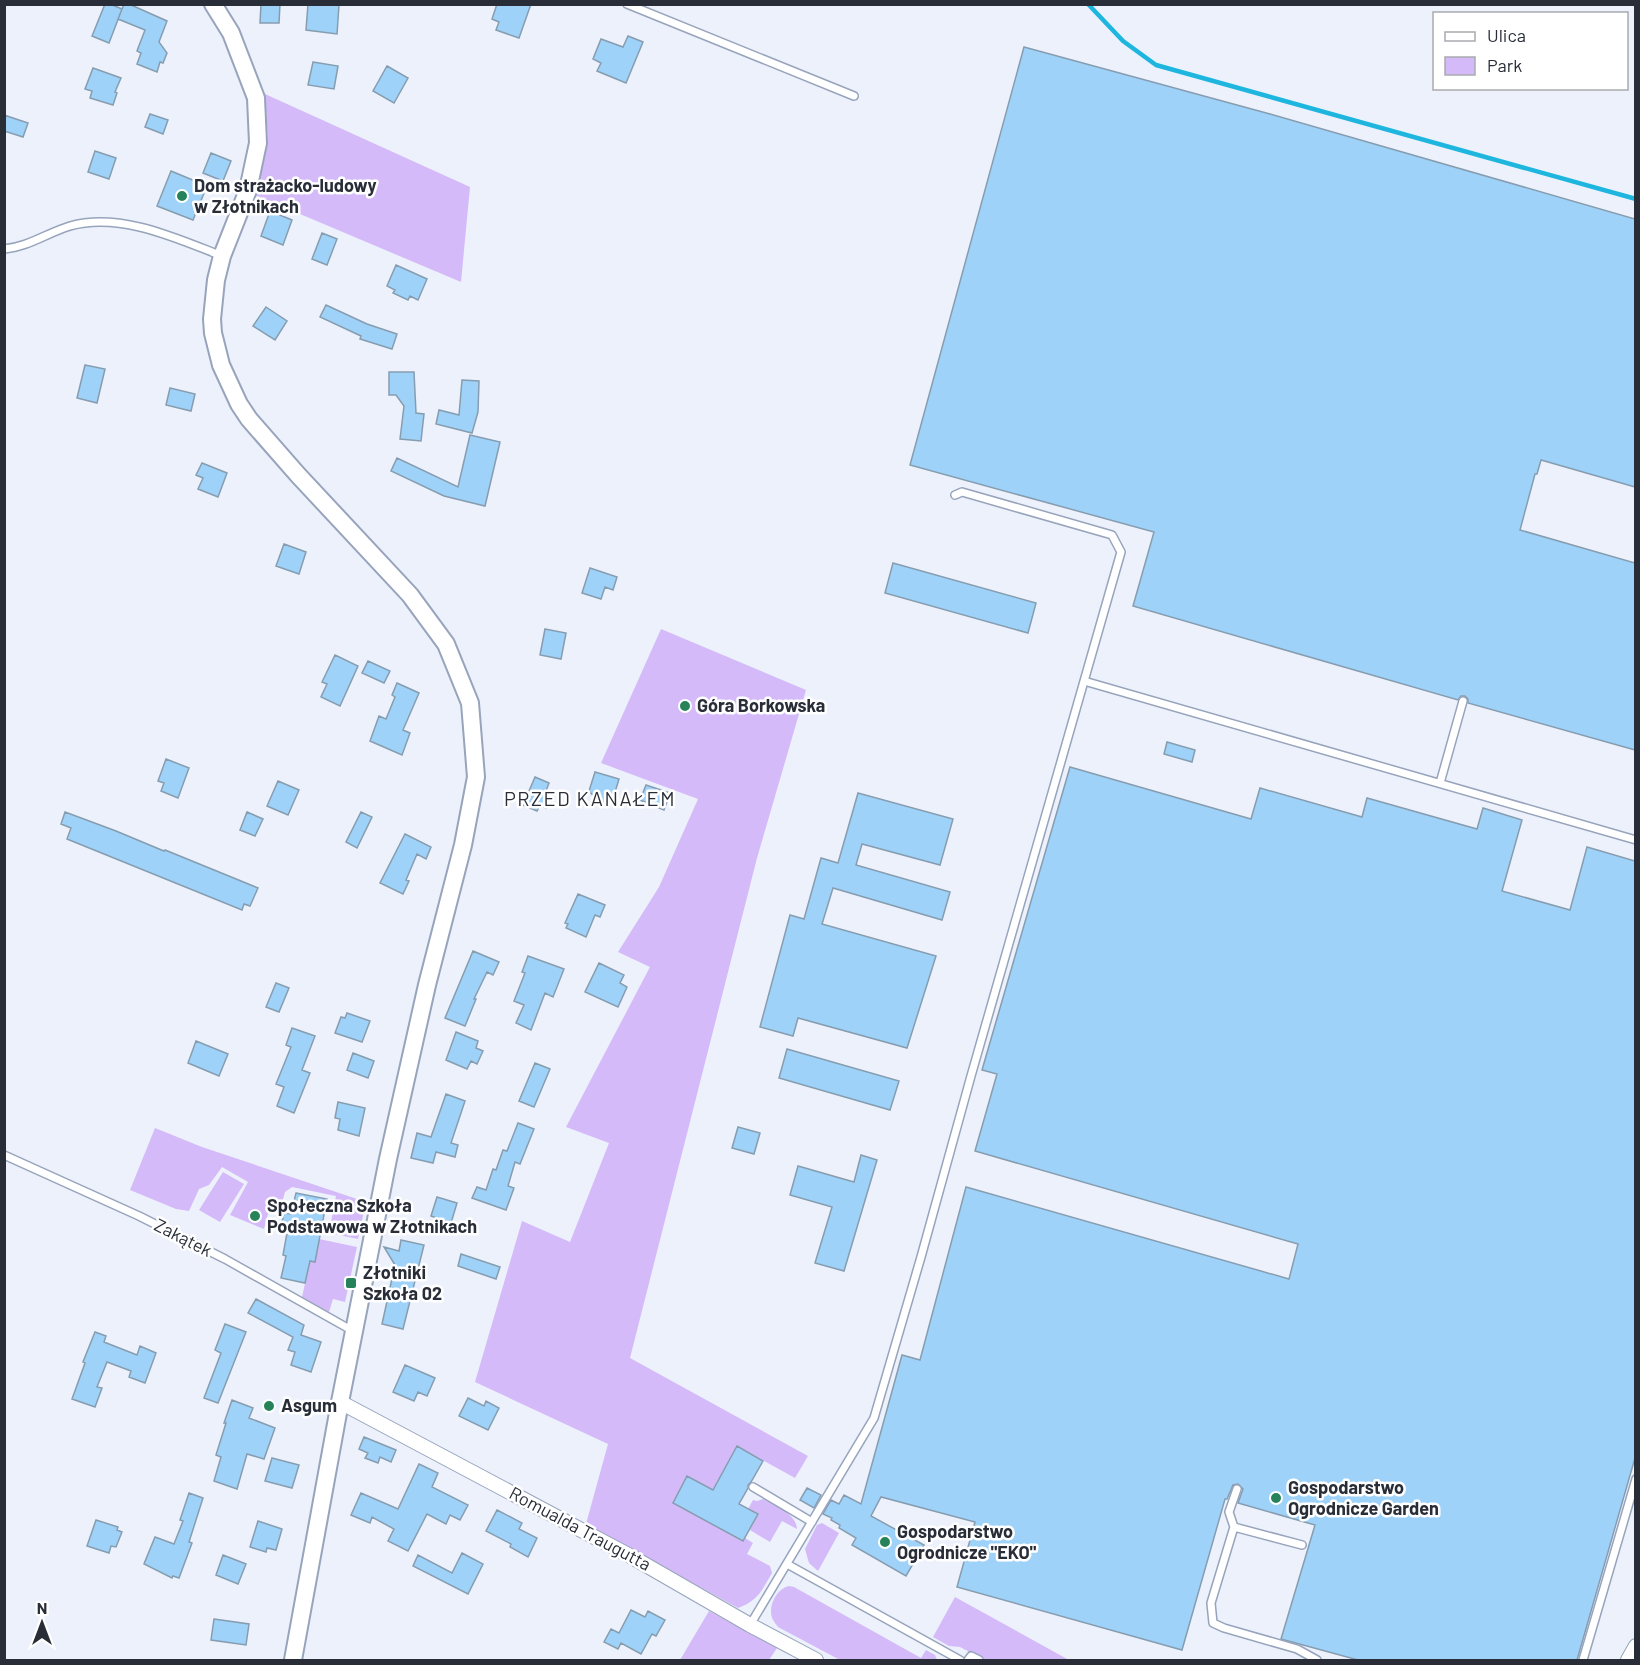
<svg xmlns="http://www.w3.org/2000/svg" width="1640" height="1665" font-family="Barlow,sans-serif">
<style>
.green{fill:#d5baf9}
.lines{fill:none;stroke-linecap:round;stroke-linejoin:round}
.stream{stroke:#1eb6de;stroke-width:4.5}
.building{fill:#9fd2f9;stroke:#869db0;stroke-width:1.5}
.service-casing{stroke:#97a4bc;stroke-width:10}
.minor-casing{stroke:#97a4bc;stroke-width:16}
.tertiary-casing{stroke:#97a4bc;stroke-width:20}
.service{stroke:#fff;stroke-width:7}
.minor{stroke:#fff;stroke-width:14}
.tertiary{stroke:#fff;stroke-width:16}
.poi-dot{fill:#268359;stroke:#fff;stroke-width:2}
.labels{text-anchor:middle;stroke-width:5;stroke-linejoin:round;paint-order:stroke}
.poi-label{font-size:18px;font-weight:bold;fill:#282d37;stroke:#fff;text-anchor:start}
.street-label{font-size:18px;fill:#282d37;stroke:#fff}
.neighbourhood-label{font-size:20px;letter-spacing:1.5px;fill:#282d37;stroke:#fff}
</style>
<rect width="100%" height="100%" fill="#ecf1fc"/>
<path class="green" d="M265,94L470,187L461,282L255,195L268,142Z
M661,629L806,690L757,858L630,1358L808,1456L795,1478L737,1446L713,1490L687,1476L673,1503L743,1541L745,1538L753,1543L747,1554L770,1566L772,1573C762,1590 758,1601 738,1608L586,1524L608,1444L475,1382L522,1221L570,1242L609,1143L566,1127L650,967L618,952L659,887L698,799L601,763Z
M155,1128L202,1147L366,1202L358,1239L329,1233L336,1196L292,1187L285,1192L281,1206L269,1210L264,1229L230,1215L248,1182L222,1167L209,1185L199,1189L189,1211L176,1209L130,1190Z
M223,1172L244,1184L220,1222L199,1210Z
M319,1239L357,1247L345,1302L333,1299L329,1312L302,1297L310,1261Z
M763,1499C775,1506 796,1513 797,1529L782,1521L770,1542L750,1530L758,1514L748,1509L753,1500L757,1501Z
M822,1523L839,1533L818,1571L809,1563L805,1549L817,1525Z
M789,1586L794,1587L921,1658L926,1650L935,1655L937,1660H840L778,1627C776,1624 774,1622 772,1618C768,1606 776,1589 789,1586Z
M955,1597L1069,1660H985L960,1647L949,1646L933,1637Z
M709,1611L777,1648L769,1660H680Z"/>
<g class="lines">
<path class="stream" d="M1088,4L1123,41L1156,65L1636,199"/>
</g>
<path class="building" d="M105,4H110L122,9L109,43L92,36Z
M124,4H129L167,21L159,42L167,53L163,63L160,62L157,72L137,64L141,53L137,51L145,30L118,19Z
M261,4H280L279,23H260Z
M308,4L339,5L337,34L306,30Z
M497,4H531L519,38L496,30L499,22L492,19Z
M628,36L643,42L626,83L597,71L601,63L593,59L601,39L623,47Z
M1024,47L1270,114L1635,219V487L1541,460L1537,474H1535L1520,530L1635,563V750L1468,703V699L1465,696H1461L1458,700L1133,606L1154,532L910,465Z
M313,62L338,66L334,89L308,85Z
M387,66L408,78L394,103L373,91Z
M93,68L121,78L115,92L117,93L113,105L90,98L92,91L85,89Z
M150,114L168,120L163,134L145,127Z
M4,115L28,123L23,137L4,131Z
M95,151L116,158L109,179L88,172Z
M211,153L231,161L223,181L203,173Z
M171,171L207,186L193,220L157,206Z
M270,211L292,220L283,245L261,236Z
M322,233L337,239L327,265L312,259Z
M396,265L427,279L418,300L410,296L408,300L393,293L395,290L387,286Z
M326,305L367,324L397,334L392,349L360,339L361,336L320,317Z
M266,307L287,321L275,340L253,326Z
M85,365L105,369L97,403L77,398Z
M389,372H414L416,413L424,414L421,441L400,439L404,406L396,395H389Z
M462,380L479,381L478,412L472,433L436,424L439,410L459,415Z
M170,388L195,394L191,411L166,405Z
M470,435L500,442L485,506L444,496L391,471L397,458L458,487Z
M202,463L227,473L218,497L198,489L203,478L196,475Z
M284,544L306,552L299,574L276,566Z
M893,563L1036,603L1028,633L885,593Z
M590,568L617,577L613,590L605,587L601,599L582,593Z
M545,629L566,633L561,659L540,655Z
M335,655L358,666L340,706L321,697L327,684L322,682Z
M368,661L390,671L384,683L362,673Z
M397,683L419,693L403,730L410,733L402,755L370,741L379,716L386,719L395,697L392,695Z
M1167,742L1195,750L1192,762L1164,754Z
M166,759L189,768L178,798L161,791L164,783L158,781Z
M1070,767L1251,819L1260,788L1362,817L1367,798L1477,829L1483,808L1522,820L1502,891L1570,910L1587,847L1635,861V1458L1577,1660H1358L1281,1639L1315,1525L1238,1503L1243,1489L1238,1484L1233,1485L1227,1499H1225L1182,1650L957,1587L975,1522L881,1497L871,1516L924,1545L906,1576L852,1545L856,1538L839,1528L840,1525L831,1520L832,1518L823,1514L831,1500L839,1504L844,1495L861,1504L902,1355L920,1360L966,1187L1289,1279L1298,1244L975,1151L997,1074L982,1070Z
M595,772L619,779L613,799L602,803L598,801L589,791Z
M535,777L549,783L546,791L552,793L546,808L540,805L537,811L523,805Z
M278,781L299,790L288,815L267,806Z
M646,785L670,793L664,810L640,800Z
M858,793L953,819L940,865L862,844L856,865L950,892L942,920L833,888L822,924L936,956L907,1048L798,1018L793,1036L760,1027L790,915L804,919L821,858L838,863Z
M65,812L116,831L164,851L165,850L258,888L250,906L244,904L242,910L67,839L71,828L61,824Z
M247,812L263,819L255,836L240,830Z
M361,812L372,817L357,848L346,842Z
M405,834L431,847L426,859L417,854L406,880L409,881L403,894L380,883Z
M578,894L605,905L600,917L595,915L586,937L566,928L568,924L565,923Z
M473,951L499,962L493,975L487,972L474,999H476L465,1026L445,1018Z
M528,956L564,969L553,997L545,993L531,1030L516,1023L524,1005L514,1001L525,973L522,972Z
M599,963L624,975L620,983L627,987L618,1007L585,992Z
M276,983L289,988L279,1012L266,1007Z
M347,1013L370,1021L362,1042L335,1033L341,1017L345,1018Z
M292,1028L315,1036L302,1070L310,1073L294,1113L277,1106L284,1087L276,1084L291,1047L286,1045Z
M456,1032L478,1041L476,1048L483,1051L477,1064L471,1061L467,1069L446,1060Z
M196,1041L228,1054L219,1076L188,1063Z
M787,1049L899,1081L890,1110L779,1078Z
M353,1053L374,1061L368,1078L347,1070Z
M535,1063L550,1069L534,1107L519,1101Z
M446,1094L465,1101L451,1143L458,1145L455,1157L436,1152L433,1163L411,1158L417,1133L431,1137Z
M338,1102L365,1108L359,1136L338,1130L340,1119L335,1118Z
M518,1123L534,1129L520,1164L515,1162L508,1186L514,1188L506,1210L472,1198L477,1187L486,1190L493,1169L496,1170L503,1150L507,1151Z
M738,1127L760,1133L754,1154L732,1148Z
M861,1155L877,1160L844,1271L815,1263L832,1207L790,1195L798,1166L854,1182Z
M296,1193L327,1199L315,1262L310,1261L305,1283L281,1278L286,1256L283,1255L287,1233L280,1231L284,1213L291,1214Z
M437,1197L457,1203L451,1223L431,1216Z
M401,1240L424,1245L403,1329L382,1324L395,1265L384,1247L399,1251Z
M461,1254L500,1267L496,1279L458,1266Z
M256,1299L304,1325L301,1335L321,1342L311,1372L291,1365L295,1352L288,1350L293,1337L248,1313Z
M225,1324L246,1332L218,1403L204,1398L221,1353L215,1350Z
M95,1332L106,1336L104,1342L137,1355L140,1346L156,1353L145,1383L129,1377L131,1371L107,1362L97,1387L102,1388L95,1407L72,1399L85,1363L83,1362Z
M405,1365L435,1378L427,1396L418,1392L414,1401L393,1392Z
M468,1398L484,1406L486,1401L499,1408L488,1430L459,1416Z
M232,1400L253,1408L249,1418L275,1428L264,1459L247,1454L237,1489L214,1481L221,1457L216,1455L226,1423H224Z
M364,1437L396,1450L391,1462L380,1457L378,1463L365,1458L368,1453L359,1449Z
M737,1446L763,1461L751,1482L748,1485V1488L739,1504L758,1514L743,1541L673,1503L687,1476L713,1490Z
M272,1458L299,1465L292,1488L265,1481Z
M419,1464L438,1473L432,1487L468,1505L460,1520L450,1515L446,1524L427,1514L408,1551L388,1541L394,1529L372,1517L370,1523L351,1515L361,1493L398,1509Z
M807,1488L821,1495L814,1508L800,1500Z
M189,1493L203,1498L189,1542L192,1543L179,1578L173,1576L172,1578L144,1564L155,1537L174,1544L183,1521L180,1520Z
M497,1510L522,1523L519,1529L537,1538L528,1557L510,1547L511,1544L486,1531Z
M96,1520L118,1527L117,1530L122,1532L116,1547L111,1546L109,1553L87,1546Z
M258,1521L282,1529L276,1550L267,1548L266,1552L250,1547Z
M462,1553L483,1564L468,1594L413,1566L418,1555L452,1573Z
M223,1555L246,1564L238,1584L216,1575Z
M631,1610L645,1617L648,1611L665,1620L656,1636L652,1634L641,1654L621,1643L618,1649L604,1642L611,1629L619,1633Z
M214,1619L249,1624L246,1645L211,1640Z"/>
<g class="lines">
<defs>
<path id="service" d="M627,4L854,96
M4,249C28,247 47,233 70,226C120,212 176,238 222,256
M1084,681L1636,840
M1440,783L1463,701
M4,1155L139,1216L225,1259L353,1331
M753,1487L812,1522
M1234,1527L1229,1512L1237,1489
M1302,1545L1234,1527L1211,1603L1213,1623L1224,1628L1297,1649L1317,1660
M787,1564L960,1660
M750,1625L874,1418L921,1257L971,1076L1121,552L1112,535L962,492L955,495
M968,1660L971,1656L979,1660
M1583,1660L1636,1479"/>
<path id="minor" d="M340,1402L632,1557L750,1625L816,1660
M1628,1660L1636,1646"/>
<path id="tertiary" d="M213,4L231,33L256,98L258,143L248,190L222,256L216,280L212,319L213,333L221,365L239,404L249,419L298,475L410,595L446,644L470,703L476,777L463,845L427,985L388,1159L340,1402L293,1660"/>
</defs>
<use href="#service" class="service-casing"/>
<use href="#minor" class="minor-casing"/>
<use href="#tertiary" class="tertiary-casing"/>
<use href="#service" class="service"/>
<use href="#minor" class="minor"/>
<use href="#tertiary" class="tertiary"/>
</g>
<g class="poi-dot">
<circle cx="182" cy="196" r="6"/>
<circle cx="685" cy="706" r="6"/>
<circle cx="255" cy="1216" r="6"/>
<rect x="345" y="1277" width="12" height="12" rx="3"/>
<circle cx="269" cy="1406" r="6"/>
<circle cx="1276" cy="1498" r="6"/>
<circle cx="885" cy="1542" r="6"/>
</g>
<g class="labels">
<g class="poi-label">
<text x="194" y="192">Dom strażacko-ludowy<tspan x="194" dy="21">w Złotnikach</tspan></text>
<text x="697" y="712">Góra Borkowska</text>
<text x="267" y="1212">Społeczna Szkoła<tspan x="267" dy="21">Podstawowa w Złotnikach</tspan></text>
<text x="363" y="1279">Złotniki<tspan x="363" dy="21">Szkoła 02</tspan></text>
<text x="281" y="1412">Asgum</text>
<text x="1288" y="1494">Gospodarstwo<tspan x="1288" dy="21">Ogrodnicze Garden</tspan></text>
<text x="897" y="1538">Gospodarstwo<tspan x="897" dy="21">Ogrodnicze "EKO"</tspan></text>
</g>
<g class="street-label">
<text transform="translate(183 1238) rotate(27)" y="6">Zakątek</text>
<text transform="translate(580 1529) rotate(28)" y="6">Romualda Traugutta</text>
</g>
<g class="neighbourhood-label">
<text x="590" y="806">PRZED KANAŁEM</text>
</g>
</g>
<rect width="1640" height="1665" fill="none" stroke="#282d37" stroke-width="12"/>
<rect x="1433" y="12" width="195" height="78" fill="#ffffff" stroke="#a9abaf" stroke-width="1.5"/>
<rect x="1445" y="32" width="30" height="9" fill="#ffffff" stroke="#a9abaf" stroke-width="1.5"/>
<text x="1487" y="42" font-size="18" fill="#282d37">Ulica</text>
<rect x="1445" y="57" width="30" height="18" fill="#d5baf9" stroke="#a9abaf" stroke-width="1.5"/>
<text x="1487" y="72" font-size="18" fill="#282d37">Park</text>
<g transform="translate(42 1623)" stroke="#ffffff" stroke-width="4.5" paint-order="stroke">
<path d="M0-4.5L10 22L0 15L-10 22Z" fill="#282d37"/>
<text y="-9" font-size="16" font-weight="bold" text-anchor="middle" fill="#282d37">N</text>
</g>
</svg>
